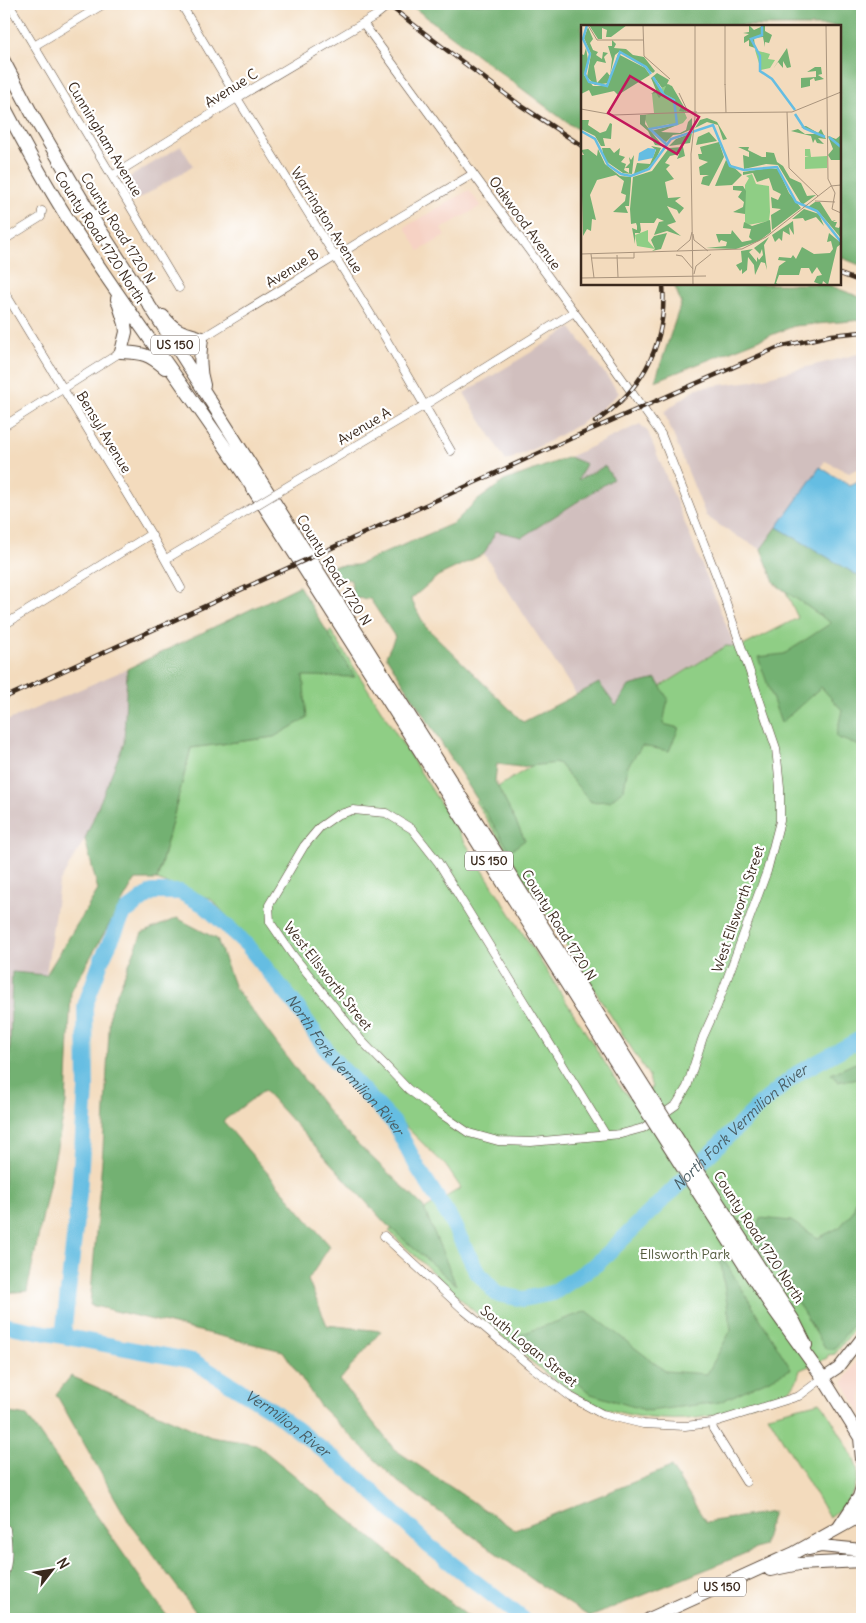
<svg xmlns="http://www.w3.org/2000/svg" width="866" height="1623" font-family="Delius,sans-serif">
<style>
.built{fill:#f6d2c4}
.industrial{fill:#d1bfbe}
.green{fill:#8fce85;stroke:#657c52}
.forest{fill:#73b172;stroke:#576e48}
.water{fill:#65bde2;stroke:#507480}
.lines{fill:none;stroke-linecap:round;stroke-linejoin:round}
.river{stroke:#65bde2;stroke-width:16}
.minor-casing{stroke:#574536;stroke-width:9}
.tertiary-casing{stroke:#574536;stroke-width:12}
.primary-casing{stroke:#574536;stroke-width:14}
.minor{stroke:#fff;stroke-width:8}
.tertiary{stroke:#fff;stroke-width:10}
.primary{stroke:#fff;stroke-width:12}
.rail-casing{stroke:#3b2a1e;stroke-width:4.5}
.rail{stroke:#fff;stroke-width:2.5;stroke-dasharray:8;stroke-linecap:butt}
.minor-bridge-casing{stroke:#574536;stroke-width:9;stroke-linecap:butt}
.primary-bridge-casing{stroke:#574536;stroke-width:14;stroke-linecap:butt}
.minor-bridge{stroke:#fff;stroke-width:8}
.primary-bridge{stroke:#fff;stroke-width:12}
.labels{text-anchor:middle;stroke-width:4.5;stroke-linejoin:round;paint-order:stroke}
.shield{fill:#fff;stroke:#766a62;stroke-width:1}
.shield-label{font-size:12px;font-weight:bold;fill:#3b2a1e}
.street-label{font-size:14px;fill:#3b2a1e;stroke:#fff}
.park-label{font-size:14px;fill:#545b3d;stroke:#fff}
.water-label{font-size:15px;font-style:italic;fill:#4a5d63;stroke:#fff}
.inset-river{fill:none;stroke:#65bde2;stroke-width:2.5}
.inset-road{fill:none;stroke:#a9947d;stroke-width:1}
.view{fill:#c2185b;fill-opacity:0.15;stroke:#c2185b;stroke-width:2.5}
.inset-edge{fill:none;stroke:#3b2a1e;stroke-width:2.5}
</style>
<rect width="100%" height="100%" fill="#fff"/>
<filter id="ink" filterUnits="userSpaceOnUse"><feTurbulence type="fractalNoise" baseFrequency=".02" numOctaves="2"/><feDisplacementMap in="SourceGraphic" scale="10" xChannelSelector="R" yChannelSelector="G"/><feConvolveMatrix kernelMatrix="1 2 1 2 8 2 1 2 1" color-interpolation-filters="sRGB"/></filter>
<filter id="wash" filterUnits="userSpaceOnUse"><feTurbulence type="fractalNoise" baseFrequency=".0096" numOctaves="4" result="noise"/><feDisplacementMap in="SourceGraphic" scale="20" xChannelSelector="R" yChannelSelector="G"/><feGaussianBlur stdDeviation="1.12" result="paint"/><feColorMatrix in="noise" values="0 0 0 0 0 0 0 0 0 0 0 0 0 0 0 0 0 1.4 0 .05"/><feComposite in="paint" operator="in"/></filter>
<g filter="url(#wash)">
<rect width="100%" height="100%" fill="#f3dbbd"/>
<path class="built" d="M469,190L481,206L441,229L445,236L419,251L405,227Z
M862,1353V1415L843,1382Z"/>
<path class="industrial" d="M181,146L193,166L137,200L125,180Z
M571,328L619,393L599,411L578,425L542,445L506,461L464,393Z
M862,353V466L849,473L825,461L761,549L731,533L706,516L664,412L697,388L752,381Z
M640,424L648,432L735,647L726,646L660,686L656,680L616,707L599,683L576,694L484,554L496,531L613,479L605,466L578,480L585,464L569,457Z
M127,669L124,743L85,839L59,883L46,975L12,972L9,1084L4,1090V722Z"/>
<path class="green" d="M776,570L862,618V1319L835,1354L828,1355L827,1358L800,1370C797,1381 795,1387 785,1393C753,1403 720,1417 686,1419C658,1421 616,1415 590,1402C562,1388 538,1367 514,1347C471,1310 430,1270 389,1231L461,1188L446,1166L399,1120L340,1058L276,969L211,899L157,880L191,748L273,737L241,686L331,631L621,1088L632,1100L652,1087L650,1081L649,1076L475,801L726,646L741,647L798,618Z
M820,1402L825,1408C833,1422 854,1455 857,1468C860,1488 846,1507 829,1517L768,1415Z"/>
<path class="forest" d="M409,4H862V266L840,257V26H582V131L569,124Z
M674,284H826L862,298V320L794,326L655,381L681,303Z
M569,457L586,464L578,480L605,466L613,479L522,537L496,531L484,554L438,576L411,599L425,626L523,722L599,683L616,706L629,686L656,679L668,699L663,724L679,728L669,751L642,746L628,766L624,789L610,801L591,802L558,763L520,767L497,764L495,781L525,840L510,851L386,656L395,637L370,599L353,598L351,580L336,578L331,566L357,565L454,523L474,503L504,481Z
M777,527L862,578V747L836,737L842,710L821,687L781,723L758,657L784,654L831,623L775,584L761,549Z
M299,586L355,677L303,676L307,718L274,737L191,748L157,880H135L71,991L66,1104L27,1291L4,1293V1090L9,1083L12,972L46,975L98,890L85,839L124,743L127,669Z
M177,918L217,939L235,988L339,1126L423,1206L456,1285L386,1224L264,1090L223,1121L330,1246L308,1280L327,1325L381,1331L340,1380L394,1449L515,1530L671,1467L706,1522L773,1512L763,1546L590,1617L536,1582L398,1482L320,1406L283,1351L90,1305L103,1148L110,1010L142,933Z
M862,1060V1077L838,1082L831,1074Z
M862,1176V1313L834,1349H826L789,1289L761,1250L755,1232L760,1218L791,1221L818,1238L840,1227L853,1211Z
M719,1252L791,1369L720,1402L648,1411L591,1394L519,1335L587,1311L665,1371L707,1374L731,1330Z
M71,1376L211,1437L256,1444L471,1619H201L128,1521L56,1394Z
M4,1412L27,1416L169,1619H6L4,1617Z"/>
<path class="water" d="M820,467L850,486L862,480V578L777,527Z"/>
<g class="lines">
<g class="river">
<path id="s1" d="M4,1325L193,1361L272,1410L358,1478L429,1546L523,1619"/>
<path id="s2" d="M63,1336L79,1194L86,1090L85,1006L102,959L124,913L152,892H180L204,905L247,945L294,1003L332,1058L394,1123L418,1168L450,1218L477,1272L497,1294L523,1299L553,1293L598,1263L761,1104L798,1073L862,1038"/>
</g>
</g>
</g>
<g filter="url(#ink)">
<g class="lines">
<defs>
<path id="minor" d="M9,4L179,288
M181,4L237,98L386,339L451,451
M363,23L604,353L661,434L719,582L776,748L780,787V821L767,871L717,1006L703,1037L687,1087L676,1105L643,1128L621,1134L531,1142L498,1141L469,1133L441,1114L408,1089L361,1040L292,954L270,922L269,905L304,846L320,827L337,815L353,810L386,813L412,829L438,862L606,1135
M34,46L104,4
M112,176L237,98L375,16L390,4
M4,240L41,217L42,211
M4,291L151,534L181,588
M202,338L400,217L473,174
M4,426L121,352
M293,483L425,405L574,312
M166,559L238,516
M4,625L151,534
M384,1236L465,1311L529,1365L571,1397L602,1414L643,1424L685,1426L712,1423L799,1396L823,1378
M712,1423L713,1429L746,1482
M4,1576C9,1560 8,1545 6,1529"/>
<path id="tertiary" d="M823,1378L838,1368L862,1337"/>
<path id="primary" d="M4,61L32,114L96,223L182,356L647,1091
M4,106C24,144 45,183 68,219C123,306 186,387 242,472C376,679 506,888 637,1096
M117,299L125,324L126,332L121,352C143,353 148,354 165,368
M163,316C178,334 182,331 202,338C200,355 199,369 204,385
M760,1268L794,1321L806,1345
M750,1274L769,1303L823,1378L862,1441
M860,1438L862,1459
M839,1527L859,1497L862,1488
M809,1549L821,1546L862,1550
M770,1570L799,1564L862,1561
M649,1619L794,1553L862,1515"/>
</defs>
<use href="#minor" class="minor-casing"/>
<use href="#tertiary" class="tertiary-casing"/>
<use href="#primary" class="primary-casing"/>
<use href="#minor" class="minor"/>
<use href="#tertiary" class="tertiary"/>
<use href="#primary" class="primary"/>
<defs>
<path id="rail" d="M387,4L440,45L520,105L582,146
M840,274L862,282
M595,422C644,389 667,343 663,284
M4,698L572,438L779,347L832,335L862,332"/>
</defs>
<use href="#rail" class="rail-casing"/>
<use href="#rail" class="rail"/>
<defs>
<path id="minor-bridge" d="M238,516L293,483"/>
<path id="primary-bridge" d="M647,1091L760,1268
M637,1096L750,1274"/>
</defs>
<use href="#minor-bridge" class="minor-bridge-casing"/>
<use href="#primary-bridge" class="primary-bridge-casing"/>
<use href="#minor-bridge" class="minor-bridge"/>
<use href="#primary-bridge" class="primary-bridge"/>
</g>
</g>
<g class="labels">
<g class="shield">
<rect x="151" y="335.5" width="48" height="19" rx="4"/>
<rect x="465" y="851.5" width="48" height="19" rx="4"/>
<rect x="698" y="1577.5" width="48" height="19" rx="4"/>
</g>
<g class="shield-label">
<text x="175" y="349">US 150</text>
<text x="489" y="865">US 150</text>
<text x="722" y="1591">US 150</text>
</g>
<g class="street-label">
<text transform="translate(231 88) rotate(-32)" y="5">Avenue C</text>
<text transform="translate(105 139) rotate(59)" y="5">Cunningham Avenue</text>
<text transform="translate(327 220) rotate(58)" y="5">Warrington Avenue</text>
<text transform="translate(525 223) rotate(54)" y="5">Oakwood Avenue</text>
<text transform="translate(118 228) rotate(58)" y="5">County Road 1720 N</text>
<text transform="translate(100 237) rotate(57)" y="5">County Road 1720 North</text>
<text transform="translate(292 268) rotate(-32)" y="5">Avenue B</text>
<text transform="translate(364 426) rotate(-31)" y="5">Avenue A</text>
<text transform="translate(104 432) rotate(59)" y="5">Bensyl Avenue</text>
<text transform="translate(334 570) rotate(58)" y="5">County Road 1720 N</text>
<text transform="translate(738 909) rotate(-71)" y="5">West Ellsworth Street</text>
<text transform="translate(559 925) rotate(58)" y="5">County Road 1720 N</text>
<text transform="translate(328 976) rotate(52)" y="5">West Ellsworth Street</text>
<text transform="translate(759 1237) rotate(57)" y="5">County Road 1720 North</text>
<text transform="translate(529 1346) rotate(39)" y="5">South Logan Street</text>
</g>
<g class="park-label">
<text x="685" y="1259">Ellsworth Park</text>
</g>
<g class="water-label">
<text dy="5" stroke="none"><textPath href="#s2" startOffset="736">North Fork Vermilion River</textPath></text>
<text dy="5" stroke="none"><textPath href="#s2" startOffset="1321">North Fork Vermilion River</textPath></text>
<text dy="5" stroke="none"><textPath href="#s1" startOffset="306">Vermilion River</textPath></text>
</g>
</g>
<g transform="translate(581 25)">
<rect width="260" height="260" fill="#f3dbbd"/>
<path d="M174,25L189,29L187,34L194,35L189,43L180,45ZM88,59L97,72L106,93L102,98L89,103L88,99L68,104L62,90L73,88L71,69ZM224,124H229L230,132L246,131V143L224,144V132L228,131H224ZM171,149L175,159L188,161L189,187L188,196L167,200L164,199V160L168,153L165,151ZM67,205V216L74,224L56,221L54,210Z" fill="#8fce85"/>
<path d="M8,0H46L30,12H25L26,5L21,3V14H17ZM168,0L173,5L184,0V6L191,10L188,18L184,17V22L182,12L173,13L174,23L168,21V15L163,18V12L168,9L162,8L168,7ZM7,2L12,14L9,18L12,25L17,27L15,30L21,34L22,27L27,28L23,32L25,38L16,36L13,41L16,58L26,47L29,51L31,34L27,21H31V15L35,19L33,23L45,24L52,30L63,32L74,46L72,48L39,26L34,30L27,58L14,60L6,52L10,29L3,13ZM5,23L7,35L3,50L12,61H27L37,29L64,43L69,50L37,70L33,66L11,71L8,65L0,69V29L3,30ZM206,23L210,42L206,43L202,36V43L197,37L192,44ZM234,42H240L241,49L237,50L243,54L234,56L233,53L229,55V61L220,63V53L235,52V46L226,47ZM76,48L88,55L86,59L91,61L106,87L98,86L100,82L96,78L94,80L93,74L82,68L85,61L81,63L73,52L81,70L78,73L75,68L70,69L75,65L70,53L64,58ZM59,90H65L64,99L82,121L74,120L67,106L59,99ZM111,93V104L100,109L92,110L85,117L70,106L89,101H93L80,107L99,108L105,105L107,97ZM126,93L136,97L146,114L142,115L137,100L126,97L114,103L119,95ZM0,95H8L7,100L19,108L25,106L29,98L31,99L30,114L22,113L24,121H20L14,111L0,104ZM225,101L237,108L240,104L245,114L237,113L243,119L236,118L234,114L232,118L230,111L210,106L217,104L224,109H236L220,102ZM128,107L136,116L115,120L117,112ZM111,108L109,118L88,121L95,114ZM260,110V135H250L247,130L252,124L247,111L255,114ZM138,117L143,132L128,161L120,159L122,152L128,150H119L118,142L127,137L118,134L117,129H121L119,122ZM70,121L80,123L74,136L65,145L53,149L56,138L69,139L75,125ZM102,122L104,131L96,134L98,129L89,131L84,138L89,140L85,144L93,154L84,157L87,173L100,172L94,176L103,183L98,189L96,185L86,181L95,197L86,200L100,211L86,206L73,210L78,197L83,196L76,193L73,198H59L60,205L59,208H54V219L51,203L56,205V201L55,198L50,199L49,184L52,152L71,146L88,123ZM157,122H168L167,125L181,132H185V127L193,128L196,137L202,141L209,153L220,158L226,171L235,170L221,180L197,140L185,139L163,144L162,130L168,132V127ZM21,123H29L33,128L39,123L38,130L44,132L40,137L45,139L43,145L48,148V143H44L49,138L48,132L50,135L53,130L51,149L42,148L29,139L23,134ZM7,124L16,131L17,124L24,139L39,151L50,152V156L48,181H44L47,188L32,187L44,176L45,170L40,168L43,156L35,150L16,155L9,170L15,195L11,194L10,206L6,204L2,211L0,130H3L0,125ZM145,135L161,150L151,160L134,161ZM188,143L197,144L208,168L220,183L191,205L190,190L200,184L191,183L190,172L197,175L200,169L192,165L188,153L176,157L172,148L162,150V147ZM152,161H162L165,166L164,189L152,187L162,182L163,177L157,172L161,166L152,165ZM234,177H239L251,196L255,195L252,197H256L254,202L258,203L260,199V213L237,186L227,182ZM223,184L238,189L243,201L235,192L224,196L222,193L211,194ZM189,195L190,207L178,216L155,224L125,223L145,221L146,217L140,215L138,218L135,209H150L151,205L161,217L171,215L168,212L170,204L162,203L163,197L171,201ZM212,196L213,210L208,202L209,210L202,206L201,216L198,213L194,217L191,210ZM86,208L80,224L71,226L74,224L70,215L73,211ZM248,208L260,218V219L256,222L247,260L242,256L241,260L233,257L236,251L241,250L236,242L231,249L228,243H220L218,250H198L195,258L198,260H193L198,241L205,236L197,235L198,232L210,233L212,230L215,234L221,222L233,229L249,228L252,224L250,216L246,217ZM188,212L183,220L186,245L184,238L180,237L174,250L173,240L167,232L166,245L161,249V244L159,246L155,240L161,237L160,226L172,224L168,227L176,237V232L178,235L182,230L181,224L179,229L173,223Z" fill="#73b172"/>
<path d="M67,123L75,124L72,133L57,136L58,128Z" fill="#65bde2"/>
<path class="inset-river" d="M6,0L2,14L9,29L4,49L8,57L26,61L39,27L65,42L70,49M181,0V10L170,14L179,31V46L191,54L214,85M72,52L83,70L93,75L96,99L69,104L85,119M214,89L223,103L244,112M0,106L14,114L27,140L40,149L50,151L68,144L90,114L132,100L149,141L163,145L196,142L215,177L236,186L260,217M248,112L260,122"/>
<path class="inset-road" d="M7,0L16,15H62M62,0L63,31L89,54M144,0V60M245,0L246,74M144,59L145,88M98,68L107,87M246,74L247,154L254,168L251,184L260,188M0,84L33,90L116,87M206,87L208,143L237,171M114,88L211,87L260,67M234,176L254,177M112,209L113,215L127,226M96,226L109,215L111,207M0,229L161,224L185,212L250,161L260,160M10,229L13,253M36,230L37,252M95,230L101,231L112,244M11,233H53V227M113,249L115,241L130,229M0,253L125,251M112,260L110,129L114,92V0"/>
<path class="view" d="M49,51L118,92L96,129L27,88Z"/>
<rect width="260" height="260" class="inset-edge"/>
</g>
<rect width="866" height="1623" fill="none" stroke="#fff" stroke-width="20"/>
<g transform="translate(52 1570) rotate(59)" stroke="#ffffff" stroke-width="4" paint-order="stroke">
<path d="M0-4L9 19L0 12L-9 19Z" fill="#3b2a1e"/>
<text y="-8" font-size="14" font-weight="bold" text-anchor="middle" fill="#3b2a1e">N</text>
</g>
</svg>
